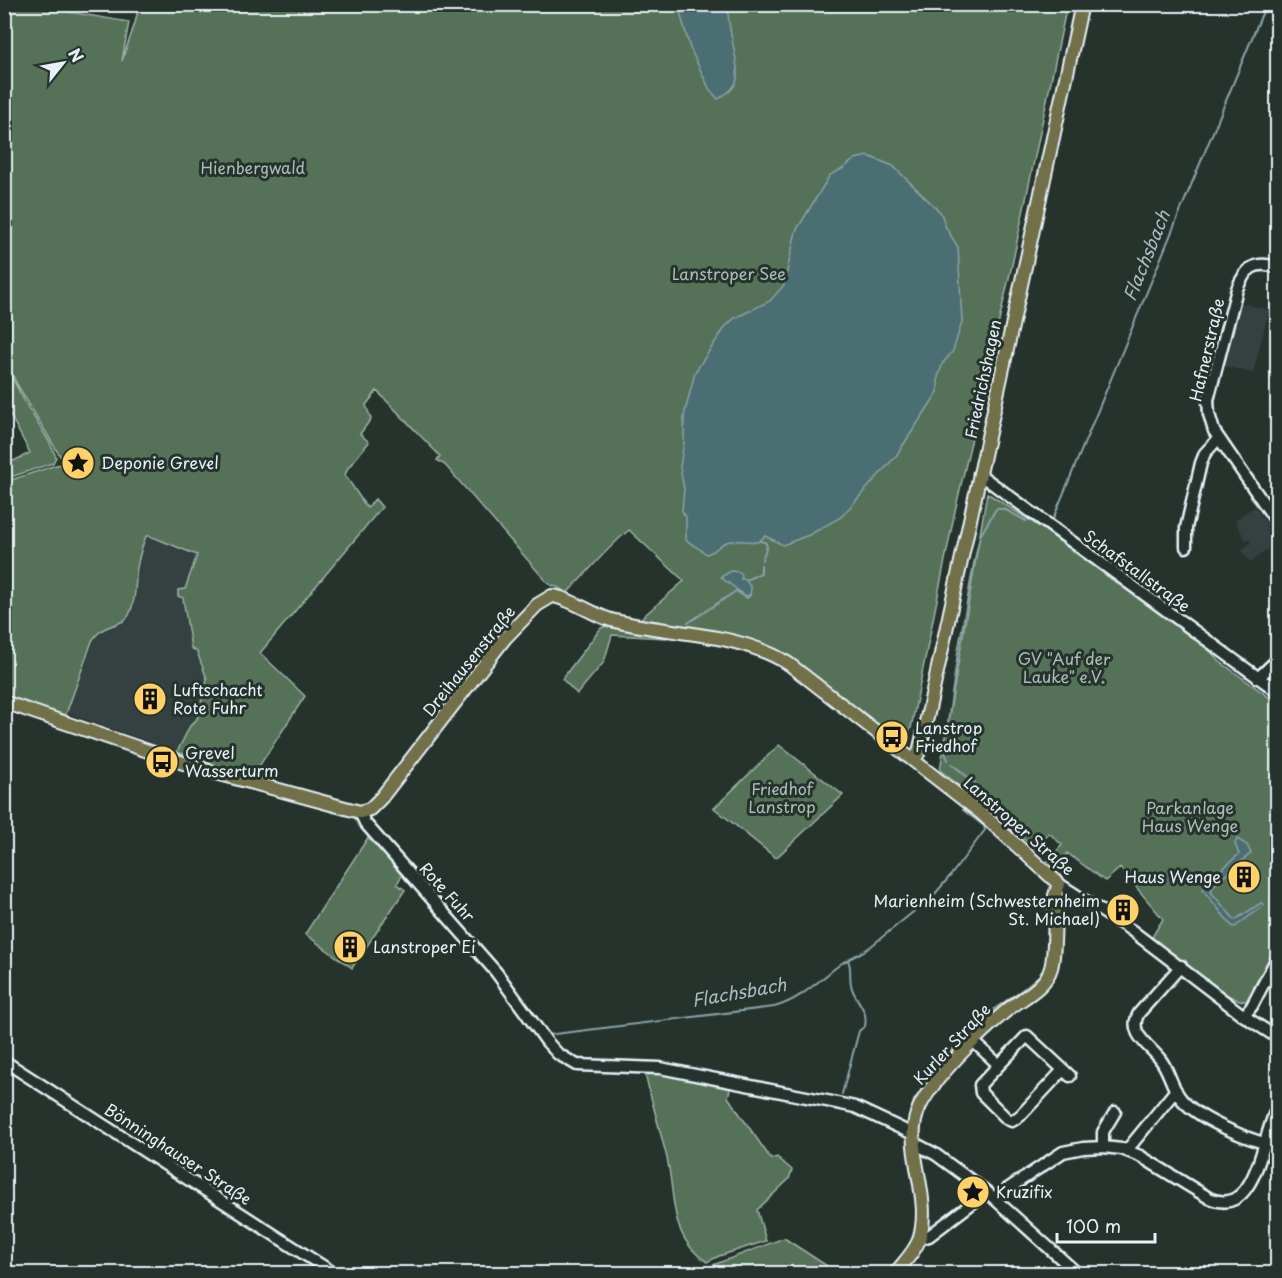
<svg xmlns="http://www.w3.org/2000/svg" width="1282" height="1278" font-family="'Playpen Sans',sans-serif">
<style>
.built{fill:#344140}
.green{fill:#557259;stroke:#9eb2a8;stroke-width:1.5}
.water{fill:#4b6e72;stroke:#8aa2a8;stroke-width:1.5}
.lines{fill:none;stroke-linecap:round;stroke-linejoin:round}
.stream{stroke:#8aa2a8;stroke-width:2}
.minor-casing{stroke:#e8f1f8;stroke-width:15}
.major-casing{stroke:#e8f1f8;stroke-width:16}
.minor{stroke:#26332d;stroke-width:10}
.major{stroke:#71704a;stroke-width:12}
.labels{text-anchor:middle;stroke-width:6;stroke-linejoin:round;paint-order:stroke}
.park-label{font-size:16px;fill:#adbeb8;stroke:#26332d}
.street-label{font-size:16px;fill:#e8f1f8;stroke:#26332d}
.poi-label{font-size:16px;fill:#e8f1f8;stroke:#26332d;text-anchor:start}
.water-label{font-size:18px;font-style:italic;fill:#a9bdc2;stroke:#26332d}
</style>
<rect width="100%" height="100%" fill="#26332d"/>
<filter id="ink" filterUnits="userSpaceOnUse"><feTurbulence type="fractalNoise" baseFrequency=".0167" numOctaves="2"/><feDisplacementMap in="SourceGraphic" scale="12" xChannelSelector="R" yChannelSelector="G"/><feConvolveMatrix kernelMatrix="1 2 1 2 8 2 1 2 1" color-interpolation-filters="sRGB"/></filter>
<g filter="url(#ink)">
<path class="built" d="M1240,303L1269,310L1253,373L1224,366Z
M1255,506L1277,539V543L1250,562L1241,550L1251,543L1248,539L1245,540L1235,520Z
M145,535L197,555L185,590L178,596L183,597L191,648L197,652L207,679L197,719L190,726L177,752L67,713L92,641L97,632L129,615L134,597L140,555Z"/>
<path class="green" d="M5,5H28L129,22L122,61L135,23L139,5H1067L1012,265L955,511L911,728L905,738L898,741L791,657L776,651L639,620L684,581L629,530C606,549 588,572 567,593L554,585L552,586L546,581L445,465L437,460L440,456L377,391L366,405L371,419L360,434L369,442L348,468L345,475L367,508L375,499L382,507L260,653L305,696L252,777L177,752L190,726L197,719L207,679L197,652L191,648L183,598L178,596V590L185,589L197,555L150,536H146C142,546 139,557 137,568C135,583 136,601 129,615C122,628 104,621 92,641L65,717L5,698V482L56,465L63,464L66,461L60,456L18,386L5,360Z
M5,365L29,409L50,443L56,457L53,463L5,479V465L30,453L5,405Z
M987,493L1129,584L1193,631L1219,661L1277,703V946L1246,1001C1223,1001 1171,953 1152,937L1163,919L1120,868L1105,881L1067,853L1053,872L1045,864L1062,845L1049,833L1033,849L1027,842L940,770Z
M613,623L673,634L666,638L612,635L604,662L577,694L562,679L601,628Z
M779,745L843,795L776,858L714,808Z
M369,836L400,871L402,875L397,884L405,890L352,968L305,934Z
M1051,968L936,1083L908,1131L911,1110L914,1100L947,1055L991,1011L1024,988L1043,972Z
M643,1067L732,1082L728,1097L771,1159L777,1157L792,1170L789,1179L757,1210L766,1241L719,1256L707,1262C668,1237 676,1196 667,1158C659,1127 651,1097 643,1067Z
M784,1238L838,1273H723L713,1265Z"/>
<path class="water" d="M678,5H728C726,29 740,59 737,79C735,89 726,94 718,99L710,90L690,48Z
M868,156L893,166L941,213L946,228L958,247L962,322L953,351L943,363L938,377V392L896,456L841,517L809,535L783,545L765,536L758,542C747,542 734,538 724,543C717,547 718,550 707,554L686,540V517L682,511L684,489L680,467L684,442V416L695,372L726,326L735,318L770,301L784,285L796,231L830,175L842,169L855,159Z
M731,571L740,572L742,576L741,579H745L751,588L750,595L744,596C737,588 728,584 721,577Z
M1237,839L1247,845L1251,853L1213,886L1211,892L1235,920L1261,903L1264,905L1235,927L1232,926L1203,890L1206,884L1239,854L1235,844Z"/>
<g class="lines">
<path class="stream" d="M1053,519L1266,4
M760,541L765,542L767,546L762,560
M746,580L761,573V565
M688,623L736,591L747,598L750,595
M948,760L944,750L958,652L974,563L980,536L996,509H1004L1026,521
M952,764L976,784L977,788L971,799
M547,1035L774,1007C801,1000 820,979 842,963C851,957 861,954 870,947L934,895L951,875L985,830L984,826L963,810L964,808
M842,1094L859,1031L865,1026C869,1009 854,1000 851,985C849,975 852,969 848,960"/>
<defs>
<path id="minor" d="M1278,268C1255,259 1245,269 1237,289L1208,400L1209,414L1214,431L1278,524
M979,474L1278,692
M1186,547V528L1201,463L1205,453L1218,439
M1258,678L1278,659
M360,812L365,823L496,972L547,1042L558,1054L577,1065L660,1068L832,1102L855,1107L913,1134
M1059,884L1131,930L1244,1016L1278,1038
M1181,966L1139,1013C1127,1033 1149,1045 1160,1059C1169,1070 1171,1085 1179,1096C1194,1118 1252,1142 1278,1146
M1244,1016L1252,1006L1278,956
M974,1042L999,1065L1027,1036L1070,1076
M4,1061L335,1274
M999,1065L980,1085L981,1093L1007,1119L1012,1121L1020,1116L1063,1070
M914,1143L935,1154L987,1192L1078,1274
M1103,1147V1132L1115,1112
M1127,1150L1176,1090
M994,1198L1063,1152L1083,1148L1103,1147L1122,1149L1140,1156L1209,1198C1258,1220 1262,1132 1278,1106
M919,1239L929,1236L987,1192"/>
<path id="major" d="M4,702L198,768L360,812L370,809L381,798L505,638L537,605L552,596C568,597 593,615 611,620C670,635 736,631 789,664L981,813L1059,884L1055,895C1054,914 1056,951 1051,968C1045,989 1021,998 1006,1011C980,1033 935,1076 920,1106C900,1146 934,1195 919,1240C914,1253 903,1263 895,1274
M914,760L919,752L929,709L1082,4"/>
</defs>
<use href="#minor" class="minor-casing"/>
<use href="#major" class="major-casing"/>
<use href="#minor" class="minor"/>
<use href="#major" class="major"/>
</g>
</g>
<defs>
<symbol id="sight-disc" viewBox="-11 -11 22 22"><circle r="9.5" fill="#ffd166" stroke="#26332d"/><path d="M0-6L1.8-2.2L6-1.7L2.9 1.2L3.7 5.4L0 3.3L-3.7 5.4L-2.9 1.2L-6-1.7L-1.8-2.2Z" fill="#111"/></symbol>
<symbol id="building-disc" viewBox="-11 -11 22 22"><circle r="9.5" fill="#ffd166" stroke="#26332d"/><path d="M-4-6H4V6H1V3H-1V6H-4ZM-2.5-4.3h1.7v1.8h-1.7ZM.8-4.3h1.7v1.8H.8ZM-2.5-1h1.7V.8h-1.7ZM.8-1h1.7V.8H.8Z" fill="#111"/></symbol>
<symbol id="bus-disc" viewBox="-11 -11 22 22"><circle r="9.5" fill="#ffd166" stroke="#26332d"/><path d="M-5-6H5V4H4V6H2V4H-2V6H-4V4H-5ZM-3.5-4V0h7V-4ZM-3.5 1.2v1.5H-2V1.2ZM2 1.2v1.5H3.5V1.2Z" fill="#111"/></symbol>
</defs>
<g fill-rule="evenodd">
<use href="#sight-disc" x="59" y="444" width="38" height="38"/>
<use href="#building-disc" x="131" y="680" width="38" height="38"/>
<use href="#bus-disc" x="873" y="718" width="38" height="38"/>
<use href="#bus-disc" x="143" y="743" width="38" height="38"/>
<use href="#building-disc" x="1225" y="858" width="38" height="38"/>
<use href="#building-disc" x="1104" y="891" width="38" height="38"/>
<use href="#building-disc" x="331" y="928" width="38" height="38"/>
<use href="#sight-disc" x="954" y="1173" width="38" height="38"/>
</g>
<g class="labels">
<g class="park-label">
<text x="253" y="174">Hienbergwald</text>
<text x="729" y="280">Lanstroper See</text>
<text x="1064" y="665">GV "Auf der<tspan x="1064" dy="18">Lauke" e.V.</tspan></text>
<text x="782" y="795">Friedhof<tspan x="782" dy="18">Lanstrop</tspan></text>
<text x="1190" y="814">Parkanlage<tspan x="1190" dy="18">Haus Wenge</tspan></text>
</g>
<g class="street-label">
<text transform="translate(1207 350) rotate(-77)" y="6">Hafnerstraße</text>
<text transform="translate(983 379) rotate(-78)" y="6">Friedrichshagen</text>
<text transform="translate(1137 571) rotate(36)" y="6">Schafstallstraße</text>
<text transform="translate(469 661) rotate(-51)" y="6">Dreihausenstraße</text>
<text transform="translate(1019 826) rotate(41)" y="6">Lanstroper Straße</text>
<text transform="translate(447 892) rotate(48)" y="6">Rote Fuhr</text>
<text transform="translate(952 1044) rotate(-47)" y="6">Kurler Straße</text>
<text transform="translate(178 1154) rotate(33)" y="6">Bönninghauser Straße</text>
</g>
<g class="poi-label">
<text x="101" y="469">Deponie Grevel</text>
<text x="173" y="696">Luftschacht<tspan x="173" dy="18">Rote Fuhr</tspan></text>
<text x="915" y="734">Lanstrop<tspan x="915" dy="18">Friedhof</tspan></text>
<text x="185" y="759">Grevel<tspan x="185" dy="18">Wasserturm</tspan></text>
<text x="1221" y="883" text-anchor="end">Haus Wenge</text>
<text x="1100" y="907" text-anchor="end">Marienheim (Schwesternheim<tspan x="1100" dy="18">St. Michael)</tspan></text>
<text x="373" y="953">Lanstroper Ei</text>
<text x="996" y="1198">Kruzifix</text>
</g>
<g class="water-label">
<text transform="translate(1147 256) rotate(-68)" y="6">Flachsbach</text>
<text transform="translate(739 993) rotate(-10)" y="6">Flachsbach</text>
</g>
</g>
<rect width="1282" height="1278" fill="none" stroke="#26332d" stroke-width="24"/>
<rect x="12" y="12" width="1258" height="1254" fill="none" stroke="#e8f1f8" stroke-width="2" filter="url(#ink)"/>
<g transform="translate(63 63) rotate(59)" stroke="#26332d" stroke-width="4.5" paint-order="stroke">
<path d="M0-4.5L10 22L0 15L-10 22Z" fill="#e8f1f8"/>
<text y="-9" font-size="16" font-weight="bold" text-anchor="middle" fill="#e8f1f8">N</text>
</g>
<path d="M1057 1233v9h98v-9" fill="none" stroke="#e8f1f8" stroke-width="3"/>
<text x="1066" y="1233" font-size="18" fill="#e8f1f8" stroke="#26332d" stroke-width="4.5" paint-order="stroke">100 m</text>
</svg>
